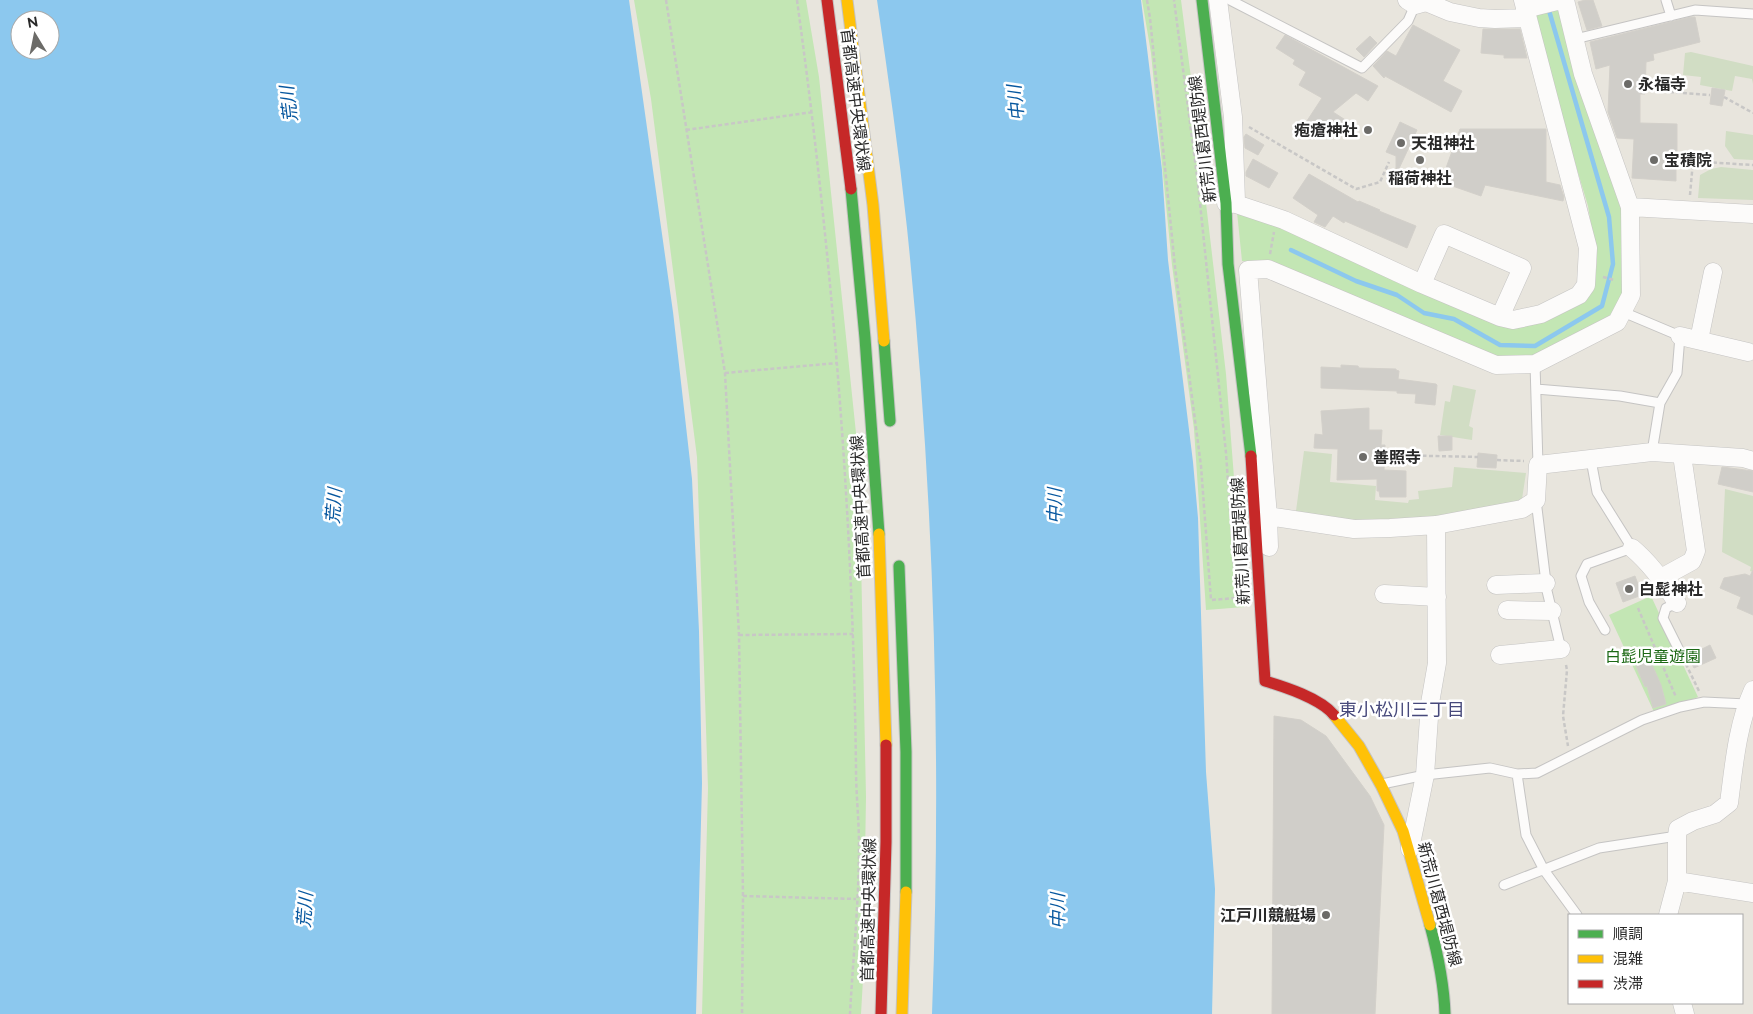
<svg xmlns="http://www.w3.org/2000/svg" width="1753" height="1014" font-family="Raleway,'Noto Sans JP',sans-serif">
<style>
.green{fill:#c3e6b4}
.cemetery{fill:#d1ddc4}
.water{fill:#8cc8ee;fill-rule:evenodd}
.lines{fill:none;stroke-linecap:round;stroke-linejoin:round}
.stream{stroke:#8cc8ee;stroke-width:4.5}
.building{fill:#d0cec9;stroke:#d3d0ca}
.lane-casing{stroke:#c5c4c3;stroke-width:11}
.street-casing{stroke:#c5c4c3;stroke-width:19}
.fast-casing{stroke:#c5c4c3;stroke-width:13}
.slow-casing{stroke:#c5c4c3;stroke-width:13}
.jam-casing{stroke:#c5c4c3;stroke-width:13}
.path{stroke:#c8c7c6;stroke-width:2.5;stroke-dasharray:4 2.5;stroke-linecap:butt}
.lane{stroke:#fcfbfa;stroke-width:9}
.street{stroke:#fcfbfa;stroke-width:18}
.fast{stroke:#4caf50;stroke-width:11}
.slow{stroke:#ffc107;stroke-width:11}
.jam{stroke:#c62828;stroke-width:11}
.poi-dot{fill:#6c6b68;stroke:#fff;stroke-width:2}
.labels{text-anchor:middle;stroke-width:5;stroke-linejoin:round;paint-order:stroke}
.poi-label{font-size:16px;font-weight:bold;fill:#292929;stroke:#fff;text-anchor:start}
.street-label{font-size:16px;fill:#292929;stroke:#fff}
.park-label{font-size:16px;fill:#1c6915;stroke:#fff}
.water-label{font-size:18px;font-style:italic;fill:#06579f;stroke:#fff}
.neighbourhood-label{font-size:18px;fill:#47497b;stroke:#fff}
</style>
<rect width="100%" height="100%" fill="#e8e5dd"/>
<path class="green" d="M634,0H806L819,77L859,462L866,797L863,979L861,1014H702L708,788L697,457L651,99Z
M1142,0H1181L1195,109L1226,374L1244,607L1206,610L1194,429L1172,265L1151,53Z
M1558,0L1626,209L1628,285L1620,311L1535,360L1497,361L1272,264L1242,261L1237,212L1276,222L1505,323L1595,280L1597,261L1588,206L1531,16Z
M1651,596L1698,697L1655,714L1609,615Z"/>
<path class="cemetery" d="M1691,52L1753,66V84L1752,79L1735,76L1732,91L1700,85L1701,77L1683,75L1685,53Z
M1726,131L1753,135V160L1734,159L1725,146Z
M1721,167L1753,170V200L1698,198L1700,175L1711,169Z
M1453,385L1476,390L1469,426L1473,428L1472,440L1440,435L1445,401L1450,402Z
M1304,451L1332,454L1330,482L1376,486L1375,500L1408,503L1409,500L1419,499L1418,491L1452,487L1454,467L1526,473L1522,499L1513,503L1429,517L1364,522L1296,511Z
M1725,489L1753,496V572L1750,571L1751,567L1722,552Z"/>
<path class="water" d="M0,0H629L673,312L692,479L699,631L702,783L696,1014H0ZM20,20H50V50H20Z
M877,0H1141L1162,170L1168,260L1193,462L1198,518L1206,772L1215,889L1212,1014H932C942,752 934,489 907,228C899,152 888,76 877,0Z"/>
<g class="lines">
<path class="stream" d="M1291,250L1356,281L1397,295L1424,313L1454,319L1500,345L1535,346L1602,306L1613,264L1609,217L1548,7"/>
</g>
<path class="building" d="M1585,0H1593L1602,26L1587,30L1578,2Z
M1691,17H1695L1700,42L1653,54L1654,60L1646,62L1645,94H1640V123L1677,124V152H1680L1679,168H1676V181L1632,178L1634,139L1617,138L1608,112L1610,65L1596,69L1590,42Z
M1413,25L1460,50L1443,81L1462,91L1451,112L1385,76L1384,78L1373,66L1387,51L1396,56Z
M1483,29H1520L1527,58H1504V55L1481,53Z
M1285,35L1378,86L1368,101L1356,93L1333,112L1347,121L1340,134L1338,133L1337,135L1332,133L1329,139L1314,130L1312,135L1301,130L1322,98L1299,85L1306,72L1293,64L1295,60L1276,48Z
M1370,36L1377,43L1364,57L1356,49Z
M1712,88L1725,90L1722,106L1710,104Z
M1400,122L1417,130L1396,175V156L1386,152Z
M1460,129H1546V182L1560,185L1564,197L1563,201L1485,185L1481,196L1441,182Z
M1246,134L1264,145L1258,155L1245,148L1244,137Z
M1253,159L1278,173L1269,188L1246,176V172Z
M1309,174L1358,202L1359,201L1380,210L1379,211L1416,226L1407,248L1345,221L1344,223L1333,216L1325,227L1314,222L1318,215L1293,198Z
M1341,365L1358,366L1359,368L1396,369V370L1399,371L1398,379L1436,384L1437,385L1435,405L1415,403L1416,394L1397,393V391L1321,388V367L1341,368Z
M1369,408V430H1382L1381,445H1385L1384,470L1406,471V497H1380L1379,491H1377V479L1337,480L1338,449L1314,448L1315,434L1323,435L1321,411Z
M1438,436H1452V450L1439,451Z
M1478,453L1497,455L1496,468L1477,467Z
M1722,467L1753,471V492L1718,484Z
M1753,570V615L1737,608L1741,597L1720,588L1724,578L1745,574L1750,576Z
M1635,576L1642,595L1623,602L1616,583Z
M1710,645L1716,658L1694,668L1688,656Z
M1650,660L1661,685L1666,704L1653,708L1647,686L1645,687L1636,666Z
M1274,716L1301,720L1326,736L1370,796L1384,825L1375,1014H1272Z"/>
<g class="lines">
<defs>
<path id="lane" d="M1230,0L1362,68L1408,21L1415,5
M1666,0L1671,16
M1575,39L1695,10L1753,14
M1623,312L1680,336L1677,373L1660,403L1652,452
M1535,364L1538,465
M1536,389L1620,396L1660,403
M1591,460L1597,492L1632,548L1587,564L1581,576L1589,602L1605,630
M1536,500L1547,591L1561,649
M1677,603L1666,608L1663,618L1678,648
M1517,774L1526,835L1544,870L1577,915
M1382,784L1425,775L1490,768L1517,774L1537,773L1642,720L1680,707L1704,702L1747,704
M1504,885L1599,848L1677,836"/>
<path id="street" d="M1218,0L1233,117L1236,201
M1407,0L1415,5L1426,2L1450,12L1479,18L1495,19L1526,18
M1525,9L1561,0
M1226,203L1236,204L1284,220L1422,284L1500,317L1513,320L1541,314L1579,295L1586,285L1588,248L1523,0
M1630,207L1753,214
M1422,284L1444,234L1522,268L1500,317
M1680,336L1748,352
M1699,340L1713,272
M1268,516L1354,529L1390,528L1436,525L1522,509L1536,500L1538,465L1652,452L1743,458L1753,461
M1269,547L1268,516L1248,270L1268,269L1496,365L1535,364L1617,322L1631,295L1630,207L1583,74L1565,0
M1632,548C1651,564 1664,582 1677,603
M1661,578L1692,561L1696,551L1682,455
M1496,585L1546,583
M1384,594L1437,597
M1507,610L1552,611
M1500,655L1561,649
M1410,849L1425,775L1430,703L1437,663L1436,525
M1677,881L1753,893
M1668,915L1677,881V836L1678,829L1693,821L1715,814L1729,803C1734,765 1737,726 1753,690
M1682,1003L1685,1014"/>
<path id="fast" d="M1202,0L1226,203L1228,264L1251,456
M851,189L865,338L879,534
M884,341L890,421
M899,566L906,752V892
M1430,925C1438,955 1444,983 1445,1014"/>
<path id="slow" d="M847,0L873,205L884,341
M879,534L886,745
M1334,715L1359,746L1381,785L1403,831L1430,925
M902,1014L906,892"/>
<path id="jam" d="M827,0L851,189
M1251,456L1265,681C1285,687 1320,698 1334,715
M881,1014L886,842V745"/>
</defs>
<use href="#lane" class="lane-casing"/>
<use href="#street" class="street-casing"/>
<use href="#fast" class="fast-casing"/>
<use href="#slow" class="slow-casing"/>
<use href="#jam" class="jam-casing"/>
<path class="path" d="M666,0L725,373L739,635L743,896L742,1014
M797,0C832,255 853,512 856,769C856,794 859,820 859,846C859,902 853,958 850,1014
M1147,0L1150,18L1175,267L1201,466L1211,600L1236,598L1226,453L1198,184L1174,0
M1657,91L1710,95
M1724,97L1753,113
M1249,127L1356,189L1380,182L1389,162
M686,130L813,112
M1687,161L1753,165
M1690,195L1693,161
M1270,254L1274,232
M1603,277L1614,280
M725,373L837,363
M1390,455L1478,457
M1497,460L1524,461
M1638,608L1676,697
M739,635L853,634
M1683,658L1699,691
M1566,665L1567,670L1563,716L1568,746
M743,896L856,899"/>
<use href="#lane" class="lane"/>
<use href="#street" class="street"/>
<use href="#fast" class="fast"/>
<use href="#slow" class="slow"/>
<use href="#jam" class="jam"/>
</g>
<g class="poi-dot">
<circle cx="1628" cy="84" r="5"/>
<circle cx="1368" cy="130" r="5"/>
<circle cx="1401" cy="143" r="5"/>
<circle cx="1420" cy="160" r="5"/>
<circle cx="1654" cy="160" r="5"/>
<circle cx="1363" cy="457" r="5"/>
<circle cx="1629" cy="589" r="5"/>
<circle cx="1326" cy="915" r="5"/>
</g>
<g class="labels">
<g class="poi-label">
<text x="1638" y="90">永福寺</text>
<text x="1358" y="136" text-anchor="end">疱瘡神社</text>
<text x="1411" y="149">天祖神社</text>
<text x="1664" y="166">宝積院</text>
<text x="1420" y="184" text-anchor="middle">稲荷神社</text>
<text x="1373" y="463">善照寺</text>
<text x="1639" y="595">白髭神社</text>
<text x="1316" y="921" text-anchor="end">江戸川競艇場</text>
</g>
<g class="street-label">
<text transform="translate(856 100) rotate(83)" y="6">首都高速中央環状線</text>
<text transform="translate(1202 139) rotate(-97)" y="6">新荒川葛西堤防線</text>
<text transform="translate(860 507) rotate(-93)" y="6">首都高速中央環状線</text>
<text transform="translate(1240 541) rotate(-93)" y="6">新荒川葛西堤防線</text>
<text transform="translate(1440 904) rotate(75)" y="6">新荒川葛西堤防線</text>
<text transform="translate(868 910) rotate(-89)" y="6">首都高速中央環状線</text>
</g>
<g class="park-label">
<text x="1653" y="662">白髭児童遊園</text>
</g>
<g class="water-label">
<text transform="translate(1016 103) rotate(-96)" y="6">中川</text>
<text transform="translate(289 104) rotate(-97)" y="6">荒川</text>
<text transform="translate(334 506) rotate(-86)" y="6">荒川</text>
<text transform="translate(1055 506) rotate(-90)" y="6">中川</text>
<text transform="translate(305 910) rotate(-86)" y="6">荒川</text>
<text transform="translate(1058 911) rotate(-90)" y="6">中川</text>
</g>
<g class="neighbourhood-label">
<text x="1402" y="716">東小松川三丁目</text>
</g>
</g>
<rect x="1568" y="914" width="175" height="90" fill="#ffffff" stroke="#a9a9a9"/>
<rect x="1578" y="930" width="25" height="8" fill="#4caf50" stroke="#a9a9a9"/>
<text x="1613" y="939" font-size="15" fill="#292929">順調</text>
<rect x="1578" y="955" width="25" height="8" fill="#ffc107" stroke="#a9a9a9"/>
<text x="1613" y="964" font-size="15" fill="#292929">混雑</text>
<rect x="1578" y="980" width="25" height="8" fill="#c62828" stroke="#a9a9a9"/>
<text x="1613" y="989" font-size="15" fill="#292929">渋滞</text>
<g transform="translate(35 35) rotate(350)"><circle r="24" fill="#ffffff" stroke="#a9a9a9"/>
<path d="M0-4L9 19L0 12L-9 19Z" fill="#6c6b68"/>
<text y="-8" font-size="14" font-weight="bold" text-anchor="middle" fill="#292929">N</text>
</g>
</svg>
